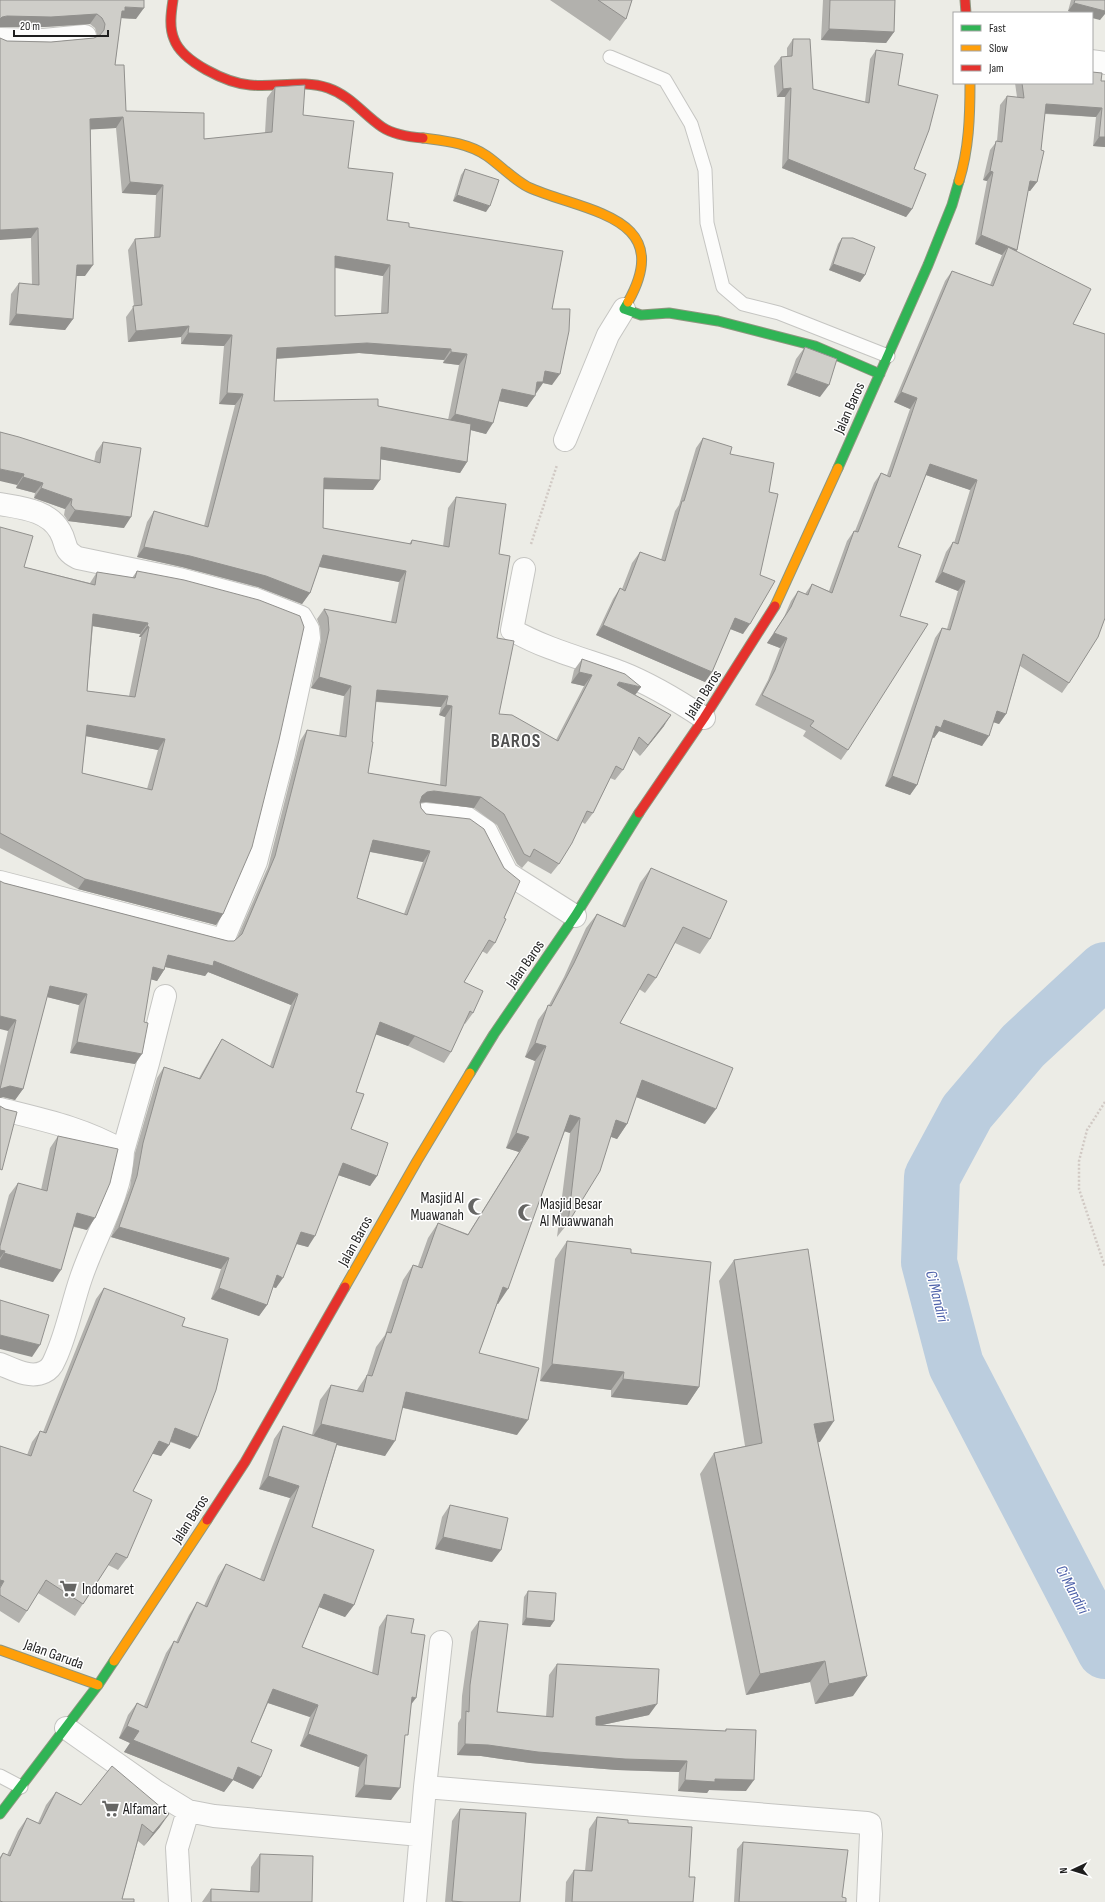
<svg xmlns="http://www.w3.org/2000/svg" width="1105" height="1902" font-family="'Sofia Sans Condensed',sans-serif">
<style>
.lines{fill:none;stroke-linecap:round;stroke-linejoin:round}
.river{stroke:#bbcdde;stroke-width:56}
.lane-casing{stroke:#c5c5c2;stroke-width:15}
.street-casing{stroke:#c5c5c2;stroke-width:24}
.fast-casing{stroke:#8e967f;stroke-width:11}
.slow-casing{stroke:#8e967f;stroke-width:11}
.jam-casing{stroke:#8e967f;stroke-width:11}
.path{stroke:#d1c9c4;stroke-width:2.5;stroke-dasharray:2 2;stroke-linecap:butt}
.lane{stroke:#fcfcfb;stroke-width:13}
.street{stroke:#fcfcfb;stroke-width:22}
.fast{stroke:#30b455;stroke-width:9}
.slow{stroke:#ff9f0a;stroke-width:9}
.jam{stroke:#e5322d;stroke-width:9}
.wall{fill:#b2b1ad;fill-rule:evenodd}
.shaded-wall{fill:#91908d}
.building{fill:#cfcec9;stroke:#91908d;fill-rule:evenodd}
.labels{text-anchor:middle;stroke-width:3;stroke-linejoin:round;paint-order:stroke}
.street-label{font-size:15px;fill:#1e1e1e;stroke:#fff}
.poi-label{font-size:15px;fill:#1e1e1e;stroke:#fff;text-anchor:start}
.water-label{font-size:16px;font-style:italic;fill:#4e62aa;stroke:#fff}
.district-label{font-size:19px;font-weight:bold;letter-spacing:1px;fill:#515151;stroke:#fff}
</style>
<rect width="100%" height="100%" fill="#ecece6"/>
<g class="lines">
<path class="river" d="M1105,970L1023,1046L967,1112L932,1177L929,1262L956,1365L1105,1651"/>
<defs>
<path id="lane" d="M610,57L665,80L691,124L705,170L707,223L723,287L743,304L779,313L888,356
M0,1776L21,1787"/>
<path id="street" d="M0,39L44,40L85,36
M1092,61L1105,63
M565,440L608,335L624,309
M0,504C22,508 48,510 60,531C68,545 62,550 78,558L179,579L255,599L301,617L308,629L309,638L284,754L256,862L223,940L0,882
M524,569L512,630C545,649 584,659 620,672C651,684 677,700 704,718
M425,814L467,818L486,831L507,873L575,916
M0,1109C44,1120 83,1128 123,1151C122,1195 95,1236 81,1278C72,1304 67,1333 55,1359C53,1364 49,1370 44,1372C30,1379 13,1369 0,1364
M123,1151L148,1063L165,996
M66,1728L157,1792L188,1811L214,1816L420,1835
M425,1787L441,1642
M180,1902L177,1848L188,1811
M415,1902L425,1787L867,1823L870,1824L871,1834L868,1902"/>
<path id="fast" d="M628,302L624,309L641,315L669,313L718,321L815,346L880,374
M838,468L928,265L952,205L959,181
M470,1073L494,1034L575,916L639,813
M0,1814L98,1685L114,1661"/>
<path id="slow" d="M423,138C445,141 468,143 487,156C501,166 513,179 528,187C583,212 677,215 628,302
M959,181C969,149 970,116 970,83
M775,606L838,468
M345,1287L417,1161L470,1073
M0,1650L98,1685
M114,1661L207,1520"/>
<path id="jam" d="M173,0C171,13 169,27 174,39C182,62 227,83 250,85C276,88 303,79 328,88C351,96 363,114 382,127C394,135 409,137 423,138
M965,0L966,13
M639,813L704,718L775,606
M207,1520L245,1462L345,1287"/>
</defs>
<use href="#lane" class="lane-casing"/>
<use href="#street" class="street-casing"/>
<use href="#fast" class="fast-casing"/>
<use href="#slow" class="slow-casing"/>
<use href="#jam" class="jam-casing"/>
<path class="path" d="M531,544L557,465
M1105,1102L1087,1130L1079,1161V1189L1105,1267"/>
<use href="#lane" class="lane"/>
<use href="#street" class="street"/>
<use href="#fast" class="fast"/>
<use href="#slow" class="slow"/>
<use href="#jam" class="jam"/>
</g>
<path class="wall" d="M0,0L136,19L121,18L115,65L126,111L204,139L265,133L267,98L275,87L303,115L348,168L387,220L409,227L552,309V385L543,383L527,407L499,401L486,434L471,430L467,462L460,473L380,459L373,490L324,489L323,528L409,544L412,540L443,546L448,508L456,497L499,554L497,638L499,714L556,740L584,686L571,683L574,670L582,659L635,695L664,726L640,756L633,749L623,770L615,780L610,778L593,813L585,824L582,822L559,864L551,874L528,861L522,868L517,864L497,825L474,808L426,802L420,803L421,808L504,918L495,943L487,954L482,951L464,982L473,1013L465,1024L464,1023L451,1052L444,1063L408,1046L376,1034L356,1092L351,1129L377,1176L370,1186L338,1175L308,1247L297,1244L276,1288L273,1287L267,1305L259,1316L211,1299L221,1269L111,1237L130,1187L135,1153L157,1078L164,1067L199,1078L215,1050L222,1039L270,1066L291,1005L208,972L205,976L165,967L164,970L157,981L151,979L135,1064L70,1053L79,1005L47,997L23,1089L15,1100L3,1097L0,1098V1066L8,1031L4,883L228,941H234L237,938L268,867L300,741L307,730L339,736L344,696L311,688L321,640L320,627L317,619L324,609L391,622L399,582L319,567L310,593L302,604L258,587L182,567L137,557L147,522L154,511L204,526L235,405L219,404L224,346L181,344V337L128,342L126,317L134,306L128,250L135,239L154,238L156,195L122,193L116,128L91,129L85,276H76L73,319L65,330L9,325L11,294L19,283L32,285L31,238L1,39L7,41L51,42L94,38L97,36V35L95,28L90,24L44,27ZM335,268L383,276L381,313L335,316ZM359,353L444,360L443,363L459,365L448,420L274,401L276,359ZM376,702L441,707L439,715L445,717L440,785L368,773ZM370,852L423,862L404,914L357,898Z
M550,0H632L626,19L610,41Z
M823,0H895L894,32L886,43L821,40Z
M1071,0H1105L1100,20L1092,13H1074L1068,11Z
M793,39L813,89L865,102L870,59L876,50L898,85L914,169L912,209L906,217L782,168L785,97H777L774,66L781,57H787V48Z
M1101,81L1105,147L1093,146L1096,117L1045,114L1037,182L1030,191H1028L1017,250L1016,251L1073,324L1069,683L1062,693L1020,666L1006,714L999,724L993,722L982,746L939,731L934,738L933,737L917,785L910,795L885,786L935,638L942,628L947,629L958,591L935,582L946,552L953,542L954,543L970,490L926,475L898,547L848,750L841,760L803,736L806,731L755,705L768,680L780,648L767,643L784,617L791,601L798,591L805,594L812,584L829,591L847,541L854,531H855L874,483L881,473L887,475L910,409L894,402L945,281L952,271L990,285L1002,255L975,244L987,181L983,180L990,150L997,141L1000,105L1007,96L1017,97L1015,83H1092Z
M465,169L486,212L453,201L461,175Z
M842,238L865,275L860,282L829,270L838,244Z
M805,347L820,397L787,385L796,359Z
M0,432L94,462L96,452L103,442L124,528L68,521L64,515L65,509L34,498L35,493L16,488L17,485Z
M703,438L730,454L769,492L743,634L730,629L712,672L705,682L596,635L613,599L620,588L622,589L632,563L640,552L661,560L675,511L679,505L696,448Z
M0,527L24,567L90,583L97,572L132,578L137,571L223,914L216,925L78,889L0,848ZM93,626L140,634L139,637H141L129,696L87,691ZM86,736L158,750L147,789L82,773Z
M651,868L710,939L700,954L675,943L656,978L645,993L639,989L620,1023L705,1124L636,1097L627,1124L617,1139L611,1137L568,1223L557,1237L570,1133L565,1131L498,1304H497L479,1353L517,1435L403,1408L385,1456L337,1445L312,1527L354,1605L345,1617L319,1607L302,1647L372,1673L379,1627L387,1615L411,1633V1705L404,1740L391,1800L355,1797L359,1767L300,1746L310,1717L268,1703L251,1742L253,1789L233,1780L224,1792L124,1752L130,1743L119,1738L128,1715L137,1703L144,1706L166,1653L174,1641L176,1642L189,1615L197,1602L204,1606L218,1576L226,1564L260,1579L290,1498L259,1489L274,1439L283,1426L312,1435L320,1400L331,1385L357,1391V1390L367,1375L376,1347L385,1335L403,1280L413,1265L418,1266L428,1238L438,1223L468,1234L519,1152L506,1148L535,1061L525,1057L538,1020L549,1005L564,977L586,928L597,914L622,925L640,883Z
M58,1136L87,1230L74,1227L53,1282L0,1267V1229L9,1195L18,1183L41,1190L50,1148Z
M567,1241L631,1253L699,1387L687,1405L611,1397V1390L540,1381L555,1259Z
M734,1260L820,1442H818L853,1696L815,1704L810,1682L746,1695L700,1474L714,1453L745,1446L719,1281Z
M104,1288L182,1326L190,1449L170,1442L169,1445L161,1456L152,1453L133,1491L127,1558L118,1570L108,1565L75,1616L38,1593L27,1611L19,1623L0,1611V1446L27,1455L32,1442L40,1431L43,1432L96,1299Z
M450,1505L492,1562L435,1549L442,1517Z
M528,1591L554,1621L550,1627L522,1625L524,1597Z
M479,1621L497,1712L546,1717L549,1675L557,1664L649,1715L602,1725L725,1731L726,1729L746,1791L709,1790L707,1793L678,1791L679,1772L617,1770L530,1763L481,1756L457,1755L458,1723L461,1718L462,1696L471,1632Z
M56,1792L81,1805L160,1827L144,1846L138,1841L122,1899L134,1902H0V1857L3,1853L7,1855L18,1831L27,1818L38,1823L46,1805Z
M460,1809L520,1902H445L452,1821Z
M597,1817L628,1823L689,1877L693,1902H565L566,1882L574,1870L585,1871L589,1829Z
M743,1842L842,1897L846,1902H734L737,1849Z
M260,1854L312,1902H202L211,1889L250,1891L251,1867Z"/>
<path class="shaded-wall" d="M1074,3L1105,11V14L1100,20L1092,18V13H1074L1068,11Z
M125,7L144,8L136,19L120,18L122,11Z
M97,14L90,24L44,27H0V19L2,17L7,16Z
M829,29L894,32L886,43L821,40Z
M791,88L785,97H777L783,89Z
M1046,104L1102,108L1096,117L1039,113Z
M123,117L116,128L83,130L90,119Z
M1099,137H1105V147L1093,146Z
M788,159L912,209L906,217L782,168Z
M990,171L993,172L987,181L983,180Z
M1030,181L1037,182L1030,191L1024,190Z
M130,182L163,185L156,195L122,193Z
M457,195L490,206L486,212L453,201Z
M38,228L31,238L0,240V230Z
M981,235L1017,250L1011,259L1008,247L1002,255L975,244Z
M335,256L390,265L383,276L327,266Z
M833,264L865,275L860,282L829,270Z
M77,265H93L85,276H70Z
M16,314L73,319L65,330L9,325Z
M189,326L181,337L128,342L136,331Z
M188,333L232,335L224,346L181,344Z
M367,343L451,349L444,360L359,353L270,359L277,348Z
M451,352L467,354L459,365L443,363Z
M545,371L560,374L552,385L543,383L536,393H530Z
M795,373L829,385L820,397L787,385Z
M502,389L535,396L527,407L494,400Z
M901,392L917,398L910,409L894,402Z
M227,393L243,394L235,405L219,404Z
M455,414L493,423L486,434L447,424Z
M381,447L467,462L460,473L373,458Z
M930,464L977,480L970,490L923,474Z
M0,469L24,474L17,485L0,481Z
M23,477L43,483L35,493L16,488Z
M324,478L380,480L373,490L316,489Z
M41,488L72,499L65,509L34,498Z
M75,510L131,517L124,528L68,521Z
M144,547L190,556L266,576L310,593L302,604L258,587L182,567L137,557Z
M323,555L406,571L399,582L315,566Z
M942,572L965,581L958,591L935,582Z
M93,614L148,623L140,634L86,625Z
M735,618L750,624L743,634L728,628Z
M603,625L712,672L705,682L596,635Z
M147,626L149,627L141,637H139Z
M774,633L787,638L780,648L767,643Z
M579,672L592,675L584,686L571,683Z
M319,677L351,686L344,696L311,688Z
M619,682L641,687L633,698L611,692Z
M377,690L448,696L441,707L370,701Z
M446,705L452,706L445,717L439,715Z
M997,711L1006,714L999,724L990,721Z
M671,715L664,726L640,756L648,745Z
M944,720L989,736L982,746L939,731L934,738L929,736L936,726Z
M87,725L165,739L158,750L80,735Z
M892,776L917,785L910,795L885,786Z
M434,791L481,797L474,808L426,802L419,803L422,796L427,792Z
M373,840L430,851L423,862L366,851Z
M85,879L223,914L216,925L78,889Z
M168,955L214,961L298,994L291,1005L208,972L205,976L161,966Z
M153,967L164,970L157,981L146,978Z
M50,986L87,994L79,1005L43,996Z
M0,1016L16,1020L8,1031L0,1029Z
M380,1022L415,1036L408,1046L372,1033Z
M77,1042L142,1054L135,1064L70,1053Z
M535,1043L546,1046L535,1061L525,1057Z
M642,1080L716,1109L705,1124L631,1095Z
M10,1086L23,1089L15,1100L3,1097L0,1098V1089Z
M570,1115L580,1118L570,1133L560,1130Z
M616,1120L627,1124L617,1139L606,1135Z
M516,1133L529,1137L519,1152L506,1148Z
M343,1163L377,1176L370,1186L335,1174Z
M77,1213L95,1218L87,1230L69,1225Z
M119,1227L229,1258L221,1269L111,1237Z
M301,1232L315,1236L308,1247L293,1243Z
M0,1250L5,1251L0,1258Z
M4,1253L61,1270L53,1282L0,1267V1260Z
M277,1275L283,1278L276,1288L269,1286Z
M503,1287L508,1289L498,1304L492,1302Z
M219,1288L267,1305L259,1316L211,1299Z
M0,1335L40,1345L32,1357L0,1349Z
M552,1364L624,1372L611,1390L540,1381Z
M623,1379L699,1387L687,1405L611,1397Z
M406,1392L528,1420L517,1435L396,1406Z
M834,1421L820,1442L800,1445L814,1424Z
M321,1424L395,1441L385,1456L311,1439Z
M175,1428L198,1437L190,1449L167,1440Z
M159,1441L169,1445L161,1456L150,1453Z
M268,1476L299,1486L290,1498L259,1489Z
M443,1537L501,1550L492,1562L435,1549Z
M0,1580L4,1581L0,1587Z
M324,1594L354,1605L345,1617L316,1606Z
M526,1618L554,1621L550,1627L522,1625Z
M825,1661L810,1682L746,1695L760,1674Z
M867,1676L853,1696L815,1704L829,1684Z
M273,1689L318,1705L310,1717L265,1702Z
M412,1697L416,1698L407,1710Z
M657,1704L649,1715L588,1728L596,1717Z
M127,1726L238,1767L261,1777L253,1789L233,1780L224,1792L124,1752L130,1743L119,1738Z
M308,1734L367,1755L359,1767L300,1746Z
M465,1744L488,1745L687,1761L679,1772L617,1770L530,1763L481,1756L457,1755Z
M715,1779L754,1780L746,1791L709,1790L707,1793L678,1791L685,1780Z
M364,1785L400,1788L391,1800L355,1797Z
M169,1814L160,1827L144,1846L153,1833Z"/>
<path class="building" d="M0,0H144V8L125,7V11H122L115,65H124L126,111L204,113V139L272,132L275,87L305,85L303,115L354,121L348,168L393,173L387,220L409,223V227L563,251L552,309H570L569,331L560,374L545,371L543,382H537L535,396L502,389L493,423L455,414L467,354L451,352V349L367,343L277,348L274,401L378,399V406L471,424L467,462L381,447L380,480L324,478L323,528L411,544L412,540L449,547L456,497L506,504L499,554L510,556L497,638L514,641L499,714L512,715L558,741L592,675L579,672L582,659L625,674L641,687L619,682L617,685L671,715L648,745L639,737L623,770L616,766L593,813L587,811L572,843L559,864L534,849L530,857L524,854L504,814L481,797L434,791L427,792L422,796L420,802L421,808L426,814L470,819L484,829L504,868L520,881L504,918L506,919L495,943L489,940L464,982L483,991L473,1013L470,1011L451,1052L415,1036L380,1022L356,1092L364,1094L351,1129L388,1143L377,1176L343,1163L315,1236L301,1232L283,1278L277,1275L267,1305L219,1288L229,1258L119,1227L137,1176L143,1143L164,1067L200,1079L222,1039L273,1068L298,994L214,961L213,966L168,955L164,970L153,967L144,1022L148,1023L142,1054L77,1042L87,994L50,986L23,1089L10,1086L0,1089L16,1020L0,1016V881L4,883L228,941H234L242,934L275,856L307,730L346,737L351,686L319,677L329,630L328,617L324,609L396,623L406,571L323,555L310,593L266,576L190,556L144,547L154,511L208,527L243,394L227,393L232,335L188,333L189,326L136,331L133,306L142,305L135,239L160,237L163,185L130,182L123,117L90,119L93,265H77L73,319L16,314L19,283L39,285L38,228L0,230V38L7,41L51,42L94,38L100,35L104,30L105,24L102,18L97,14L51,17L7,16L2,17L0,19ZM335,256L390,265L388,313L335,316ZM377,690L448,696L446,705L452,706L446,786L368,773L373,742H372ZM373,840L430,851L407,915L357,898Z
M598,0H632L626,19Z
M830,0H895L894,32L829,29Z
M1075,0H1105V11L1074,3Z
M793,39H810L813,89L869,103L876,50L903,54L898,85L938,95L929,130L914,169L926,174L912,209L788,159L791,88L783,89L781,57L792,56Z
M1092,72L1102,73L1101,81H1105V137H1099L1102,108L1046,104L1041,150L1044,151L1037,182L1030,181L1017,250L981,235L993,172L990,171L996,141L1002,142L1007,96L1024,98L1022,83H1092Z
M465,169L499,180L490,206L457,195Z
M842,238H853L875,247L865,275L833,264Z
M1008,247L1091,289L1073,324L1105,334V618L1098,637L1069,683L1023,654L1006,714L997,711L989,736L944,720L941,728L936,726L917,785L892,776L942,628L950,630L965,581L942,572L953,542L958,544L977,480L930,464L898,547L921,555L900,616L928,624L848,750L810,726L814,721L762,695L775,670L787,638L774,633L791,607L798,591L808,595L812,584L832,593L854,531L858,532L881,473L890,477L917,398L901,392L952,271L993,286Z
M805,347L837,359L829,385L795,373Z
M0,432L19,437L100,463L103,442L141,448L131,517L75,510L71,505L72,499L41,488L43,483L23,477L24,474L0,469Z
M703,438L732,447L730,454L774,463L769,492L778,494L760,575L775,581L750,624L735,618L712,672L603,625L620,588L625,591L640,552L665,561L682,501H684Z
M0,527L33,536L24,567L95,585L97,572L135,578L137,571L184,580L259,600L300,616L304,627L279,740L252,847L223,914L85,879L0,833ZM93,614L148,623L147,626L149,627L135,697L87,691ZM87,725L165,739L152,790L82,773Z
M651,868L727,901L710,939L683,927L656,978L648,974L620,1023L733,1068L716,1109L642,1080L627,1124L616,1120L600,1171L568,1223L580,1118L570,1115L508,1289L503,1287L479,1353L539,1368L528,1420L406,1392L395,1441L321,1424L331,1385L363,1392L367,1375L372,1376L387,1332L391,1333L413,1265L422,1268L438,1223L468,1235L529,1137L516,1133L546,1046L535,1043L548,1005L551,1006L574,963L597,914L625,927Z
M0,1106L5,1109L17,1112L2,1170L0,1169Z
M58,1136L118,1149L110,1183L95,1218L77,1213L61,1270L4,1253L5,1251L0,1250V1246L18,1183L47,1191Z
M567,1241L631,1249V1253L711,1262L699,1387L623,1379L624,1372L552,1364Z
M808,1249L834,1421L814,1424L867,1676L829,1684L825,1661L760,1674L714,1453L762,1443L734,1260Z
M104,1288L185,1318L182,1326L228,1339L216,1390L198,1437L175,1428L169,1445L159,1441L133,1491L152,1500L127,1558L116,1553L83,1604L46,1580L27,1611L0,1595V1588L4,1581L0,1580V1446L31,1456L40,1431L46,1433Z
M0,1300L49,1315L40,1345L0,1335Z
M283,1426L337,1443L312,1527L374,1550L354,1605L324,1594L302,1647L378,1675L387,1615L414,1619L411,1633L425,1635L416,1698L412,1697L408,1735H405L400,1788L364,1785L367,1755L308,1734L318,1705L273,1689L251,1742L272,1750L261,1777L238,1767L233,1780L133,1740L139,1731L127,1726L137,1703L147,1708L174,1641L178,1643L197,1602L207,1607L226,1564L264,1581L299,1486L268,1476Z
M450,1505L508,1518L501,1550L443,1537Z
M528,1591L556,1593L554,1621L526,1618Z
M479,1621L508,1624L497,1712L553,1717L557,1664L659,1669L657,1704L596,1717V1725L726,1731V1729L756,1730L754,1780L715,1779V1782L685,1780L687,1761L625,1759L538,1752L488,1745L465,1744L466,1711L469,1712L470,1685Z
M112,1766L169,1814L153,1833L142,1824L122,1899H134V1902H3L0,1901V1859L3,1853L10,1856L27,1818L40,1824L56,1792L81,1805Z
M460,1809L526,1813L520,1902H464L452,1901Z
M597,1817L628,1820V1823L692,1827L689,1877H695L693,1902H572L574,1870L592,1871Z
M743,1842L848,1850L842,1897L846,1898V1902H739Z
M260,1854L313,1856L312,1902H211V1889L259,1892Z"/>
<defs>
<symbol id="mosque-bare" viewBox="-9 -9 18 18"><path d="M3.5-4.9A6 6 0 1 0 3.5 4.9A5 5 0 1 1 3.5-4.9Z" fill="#666664" stroke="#fff" stroke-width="2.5" paint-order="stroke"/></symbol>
<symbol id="supermarket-bare" viewBox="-9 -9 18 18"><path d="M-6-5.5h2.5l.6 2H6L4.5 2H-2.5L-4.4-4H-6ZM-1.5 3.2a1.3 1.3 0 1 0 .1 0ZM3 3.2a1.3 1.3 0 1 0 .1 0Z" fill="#666664" stroke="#fff" stroke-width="2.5" paint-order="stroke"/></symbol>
</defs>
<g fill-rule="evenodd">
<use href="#mosque-bare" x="464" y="1194" width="25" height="25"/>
<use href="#mosque-bare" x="514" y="1200" width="25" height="25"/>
<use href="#supermarket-bare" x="56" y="1576" width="25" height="25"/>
<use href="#supermarket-bare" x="98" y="1796" width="25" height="25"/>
</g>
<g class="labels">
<g class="street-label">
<text transform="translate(849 408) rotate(-66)" y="5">Jalan Baros</text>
<text transform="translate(703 694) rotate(-57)" y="5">Jalan Baros</text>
<text transform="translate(525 964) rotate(-55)" y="5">Jalan Baros</text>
<text transform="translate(355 1241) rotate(-61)" y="5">Jalan Baros</text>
<text transform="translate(190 1519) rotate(-57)" y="5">Jalan Baros</text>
<text transform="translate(54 1654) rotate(20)" y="5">Jalan Garuda</text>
</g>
<g class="poi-label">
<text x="464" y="1203" text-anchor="end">Masjid Al<tspan x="464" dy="17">Muawanah</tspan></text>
<text x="540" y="1209">Masjid Besar<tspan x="540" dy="17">Al Muawwanah</tspan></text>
<text x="82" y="1594">Indomaret</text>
<text x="123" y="1814">Alfamart</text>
</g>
<g class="water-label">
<text transform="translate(938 1296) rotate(76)" y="6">Ci Mandiri</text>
<text transform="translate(1073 1589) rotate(62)" y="6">Ci Mandiri</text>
</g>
<g class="district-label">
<text x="516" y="747">BAROS</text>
</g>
</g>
<rect x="953" y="12" width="140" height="72" fill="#ffffff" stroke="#a5a5a5"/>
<rect x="961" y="25" width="20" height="6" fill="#30b455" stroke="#a5a5a5"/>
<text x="989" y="32" font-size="12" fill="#1e1e1e">Fast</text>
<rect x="961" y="45" width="20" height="6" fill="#ff9f0a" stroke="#a5a5a5"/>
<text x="989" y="52" font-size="12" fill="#1e1e1e">Slow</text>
<rect x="961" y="65" width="20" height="6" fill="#e5322d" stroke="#a5a5a5"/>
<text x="989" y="72" font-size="12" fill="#1e1e1e">Jam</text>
<g transform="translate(1073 1870) rotate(266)" stroke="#ffffff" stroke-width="3" paint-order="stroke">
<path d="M0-3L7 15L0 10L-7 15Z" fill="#1e1e1e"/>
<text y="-6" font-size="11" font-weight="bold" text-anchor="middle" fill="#1e1e1e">N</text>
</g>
<path d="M14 30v6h94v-6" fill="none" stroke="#1e1e1e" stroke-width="2"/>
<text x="20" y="30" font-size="12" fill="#1e1e1e" stroke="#ffffff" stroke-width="3" paint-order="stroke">20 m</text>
</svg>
